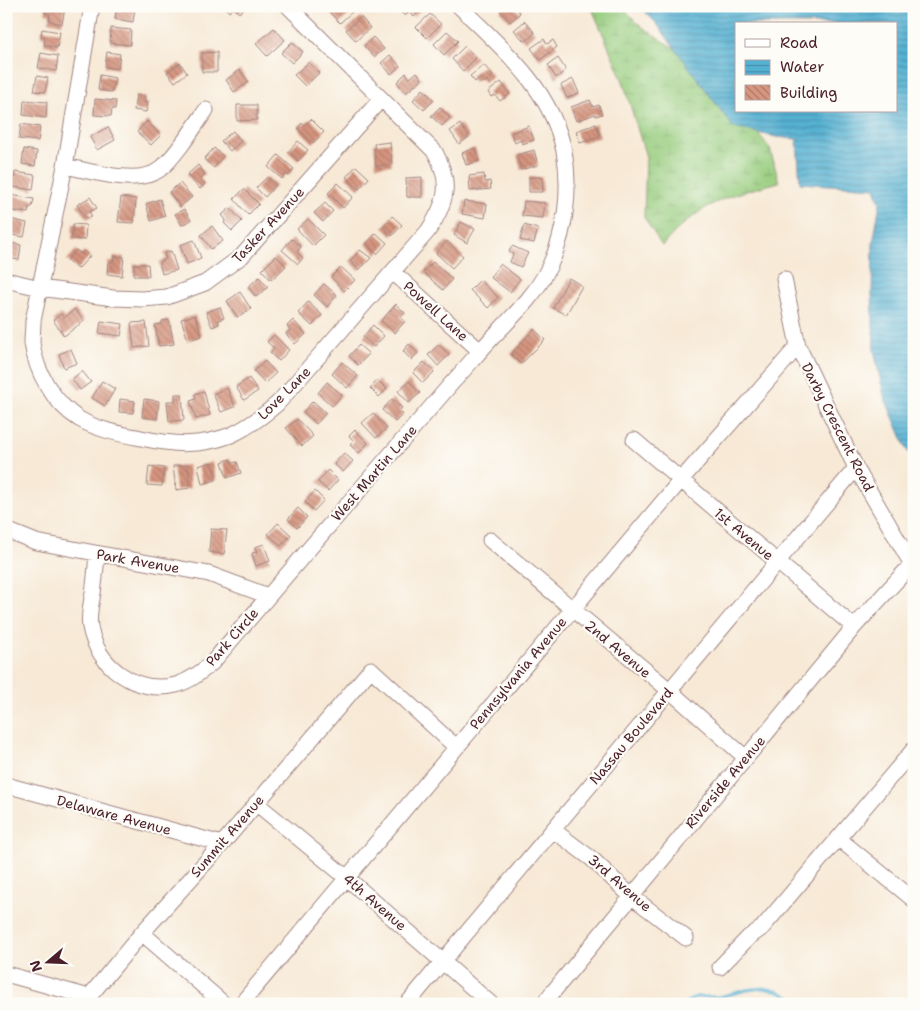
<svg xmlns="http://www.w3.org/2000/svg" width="920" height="1010" font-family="'Shantell Sans',sans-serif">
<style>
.wetland{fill:url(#wetland-marsh);stroke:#707654}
.water{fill:url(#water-rules);stroke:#4f687e;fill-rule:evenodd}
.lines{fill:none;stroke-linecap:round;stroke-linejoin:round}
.stream{stroke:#54b1d2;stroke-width:3}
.building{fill:url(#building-back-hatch)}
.minor-casing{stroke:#a08480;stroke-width:17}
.minor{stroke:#fff;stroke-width:15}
.labels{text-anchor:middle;stroke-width:4.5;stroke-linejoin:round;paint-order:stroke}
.street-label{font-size:14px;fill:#4a1f2b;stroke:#fdfcf7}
</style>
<defs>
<pattern id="wetland-marsh" width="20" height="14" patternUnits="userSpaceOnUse" patternTransform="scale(1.25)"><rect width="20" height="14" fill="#96cc7d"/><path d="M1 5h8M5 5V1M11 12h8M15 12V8" fill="none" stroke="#83af6c"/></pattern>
<pattern id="water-rules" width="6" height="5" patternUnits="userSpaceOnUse" patternTransform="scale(1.25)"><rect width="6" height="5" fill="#54b1d2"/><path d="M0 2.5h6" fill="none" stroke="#488fab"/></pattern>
<pattern id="building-back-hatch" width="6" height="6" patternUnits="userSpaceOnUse" patternTransform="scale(1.25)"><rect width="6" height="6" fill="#d6957f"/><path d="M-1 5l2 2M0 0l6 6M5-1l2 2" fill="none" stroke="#b07968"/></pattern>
</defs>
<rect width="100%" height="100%" fill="#fdfcf7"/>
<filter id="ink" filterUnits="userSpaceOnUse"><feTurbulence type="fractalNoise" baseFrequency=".02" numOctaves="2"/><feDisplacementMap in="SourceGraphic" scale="10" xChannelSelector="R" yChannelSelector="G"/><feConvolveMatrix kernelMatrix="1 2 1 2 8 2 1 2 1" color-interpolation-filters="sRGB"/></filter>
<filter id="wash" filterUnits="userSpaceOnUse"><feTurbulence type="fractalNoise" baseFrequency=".0096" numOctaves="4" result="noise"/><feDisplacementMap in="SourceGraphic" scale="20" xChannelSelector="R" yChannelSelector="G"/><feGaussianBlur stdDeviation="1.12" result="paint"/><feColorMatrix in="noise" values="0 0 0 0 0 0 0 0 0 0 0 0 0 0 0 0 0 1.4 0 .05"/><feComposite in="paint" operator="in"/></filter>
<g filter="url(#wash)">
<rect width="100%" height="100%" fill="#f7e9d6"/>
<path class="wetland" d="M591,6H621L641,26L675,49L727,92L736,111H742L770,149L779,182C726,196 699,203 662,246L644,217L646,157L623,81Z"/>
<path class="water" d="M640,6H914V460L907,450L884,396L874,350L872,294L873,243L880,203L875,188L800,183L797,139L776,137L733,127L657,24ZM736,24H896V111H736Z"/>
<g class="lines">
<path class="stream" d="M684,1004L696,997H719L746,990L763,988L778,991L803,1004
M840,1004H844"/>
</g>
<g id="blocks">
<path class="building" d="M46,6L65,8L62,24L49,21L50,14L45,13Z
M117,6L135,7L133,22L115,19Z
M224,6H247L239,13L234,8L229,12Z
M336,6H348L353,11L340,23L330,13Z
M404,6H420L422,8L414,17L409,12L405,16L399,11Z
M505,6H514L520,13L510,22L500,11Z
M430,14L441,24L427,38L416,27Z
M361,17L370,28L356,41L346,30Z
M525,21L535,33L525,42L514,30Z
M111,28L131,30L130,45L110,43Z
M274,28L285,40L267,56L256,44Z
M42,29L60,32L57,48L44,45L45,37L41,36Z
M447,31L458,41L444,55L434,44Z
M373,37L384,49L374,57L364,46Z
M544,39L547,44L553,40L557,47L540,60L531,48Z
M292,42L303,52L292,63L281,53Z
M465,46L476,58L463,71L452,59Z
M107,52L120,54L118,69L105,67Z
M217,52V72H202V53Z
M41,53L58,56L56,71L38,68Z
M390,55L400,66L391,74L381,63Z
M558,58L566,70L556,78L548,65Z
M309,62L319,73L305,86L294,75Z
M180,63L187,73L175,82L167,72Z
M484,65L493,76L484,83L480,78L475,82L470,76Z
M240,70L249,82L234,92L226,80Z
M417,72L422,79L406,93L397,82L406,73L410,78Z
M100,75L115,78L112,92L98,90Z
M37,76L48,78L45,92L34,91Z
M573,79L579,93L567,98L561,85Z
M501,82L510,94L500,101L495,95L491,97L488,92Z
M423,89L434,100L424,110L413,100Z
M136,95L145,97L144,102L148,103L146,112L134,110Z
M95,99L116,101L115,109H112L111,116L94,115Z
M24,100L47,102L46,118L23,115Z
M590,100L593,107L599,105L602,114L596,116L595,114L576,121L571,107Z
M237,105H257V120L237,121Z
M440,107L450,118L442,126L431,116Z
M311,119L324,132L313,143L298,128L302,123L304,125Z
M147,121L161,135L151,145L137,132Z
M21,124L40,127L38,141L19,139Z
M460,124L469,137L459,144L450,131Z
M596,124L600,137L580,143L576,131Z
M529,126L534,140L522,144L521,140L515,143L511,133Z
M108,127L115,140L97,150L90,137Z
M233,131L241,141L230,151L221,141Z
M298,141L308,150L298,161L288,152Z
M390,142L392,165L376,166L374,144Z
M214,148L223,156L214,168L204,159Z
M475,148L479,161L466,165L462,153Z
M24,149L37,151L35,166L22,164Z
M534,150L538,165L521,170L517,155Z
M278,155L294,169L288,176L286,174L282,179L268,167Z
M198,165L205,174L200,178L205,184L200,189L187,175Z
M356,166L369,178L359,189L346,177Z
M15,172L35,175L33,190L13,187Z
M484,174L485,182L490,181L491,189L470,191L469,176Z
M267,177L276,185L265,197L256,188Z
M422,177V197H407L406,178Z
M529,177H542L543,192H529Z
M180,183L192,197L180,207L169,192Z
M338,183L353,197L343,208L328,193Z
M244,189L259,204L248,215L234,199Z
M10,195L34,199L32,207H29L28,213L6,210V201L9,202Z
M90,197L97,208L89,212L92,216L87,219L77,205Z
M121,197L136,199L134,223L118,222Z
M160,199L165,216L151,221L146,204Z
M464,201L487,204L485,218L462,214Z
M524,201L545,203L543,218L522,216Z
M325,203L333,211L323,222L314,213Z
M230,208L242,221L232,231L224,223L226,220L222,215Z
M184,209L191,220L182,225L175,214Z
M392,216L402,225L392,236L383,227Z
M6,218L27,223L24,237L6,234Z
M308,219L324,235L313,246L297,229Z
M461,222L475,229L467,243L454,235Z
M73,224L86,225L85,240L72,239Z
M524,225L538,229L534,243L520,240Z
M212,226L223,241L211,249L201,235Z
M376,233L387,243L377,254L366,244Z
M292,239L301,247L297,252L303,258L298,264L282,250Z
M194,240L201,258L187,264L180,245Z
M447,241L463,256L452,268L436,253Z
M6,242L21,245L19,260L6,258Z
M512,246L528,253L521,267L510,262L513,254L509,252Z
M76,250L81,254L84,251L90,256L78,269L67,260Z
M360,250L371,258L359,270L350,261Z
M171,251L177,270L162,274L159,262L166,259L164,253Z
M114,256L124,257L122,276L107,274L108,262H113Z
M276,256L286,266L271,280L262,270Z
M433,262L452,279L443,290L423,272Z
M134,264H148L149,276H134Z
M500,264L520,279L510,292L490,277Z
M341,267L355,280L344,291L331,277Z
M259,277L268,287L256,297L248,287Z
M569,278L582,286L566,315L553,308Z
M480,280L498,297L488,308L470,290Z
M324,284L337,295L327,307L314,295Z
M240,292L251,309L237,317L227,301Z
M308,302L322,315L312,326L298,313Z
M396,304L405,313L400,317L405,321L395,333L381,321Z
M220,307L224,318L218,320L219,324L212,327L206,312Z
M75,309L84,321L64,336L53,320L61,314L64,318Z
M195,315L202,336L188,340L181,319Z
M169,320L174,344L159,346L155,325L162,324V321Z
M293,320L306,334L295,344L286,334L290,330L287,326Z
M101,321L123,324L121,336L99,333Z
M146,322L149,346L134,348L131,323Z
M373,325L384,336L374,347L363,337Z
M534,329L545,340L521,364L511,354Z
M274,335L289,350L279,361L270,353L274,348L267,342Z
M409,344L418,353L411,360L403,351Z
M439,344L449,355L438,366L428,355Z
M359,345L369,354L358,365L349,356Z
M71,349L77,363L64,368L59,354Z
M265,361L276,373L265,383L254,371Z
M342,362L358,376L347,388L332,374Z
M424,362L434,372L423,383L413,373Z
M82,371L91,382L80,390L72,379Z
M249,378L258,391L244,400L236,387Z
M378,380L387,389L379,397L370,388Z
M102,381L115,389L105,406L92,398Z
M409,381L420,393L409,403L398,391Z
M327,382L342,395L332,406L318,393Z
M227,388L235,407L221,412L213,394Z
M204,391L210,415L196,419L190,401L196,399L195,394Z
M175,394H182L184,420L169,421L167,401H175Z
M120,399L135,401L133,413L119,412Z
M144,399L159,401L157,419L142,417Z
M392,399L402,408L399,411L403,414L395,422L382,410Z
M313,401L326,413L316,424L303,412Z
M373,413L387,428L376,438L362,423Z
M297,419L313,436L302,446L286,428Z
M355,430L368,443L359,453L350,445L354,441L349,436Z
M344,453L353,461L343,472L334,464Z
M230,459L232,463L237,462L241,473L227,478L222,462Z
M212,462L216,480L202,484L198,466Z
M188,465L190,488L176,490L173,466Z
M149,466L164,468L162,486L147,485Z
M328,470L338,480L328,491L318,482Z
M315,491L324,500L314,511L305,502Z
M298,508L307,517L297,528L288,519Z
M278,523L291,535L281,546L268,534Z
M211,529L227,530L224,554L209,552Z
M264,544L270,561L256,566L252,553L257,552L255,547Z"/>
</g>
</g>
<g filter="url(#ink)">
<use href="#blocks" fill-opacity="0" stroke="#a08480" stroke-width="1"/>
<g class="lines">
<defs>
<path id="minor" d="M92,6L65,166L33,321C33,328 32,336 32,343C36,373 54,403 79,419C98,430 120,434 141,438C173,445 199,447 231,435C249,427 263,416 278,403L428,231C447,202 452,183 435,152L288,6
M65,166C90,171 137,186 159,170C173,160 195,126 206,110
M393,272L480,351
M784,279L798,346L856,468L914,568
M6,280L40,288L113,298L142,299L167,297L205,283L242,256L381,99
M634,440L854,627
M6,530L36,542L209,574L268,596
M490,540L669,690L746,758
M97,554C96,567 95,580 93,593C91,604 88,616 90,627C97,666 136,695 176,685C190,681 201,672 212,663C291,569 371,477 451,384C465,369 478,353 492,338C513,316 536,295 549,267C566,232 571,189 564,151C551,88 502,48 459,6
M6,785L222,844
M256,803L347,878L491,1004
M553,830L592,859L631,896L686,938
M839,839L914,900
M142,933L224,1004
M720,967L749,937L762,928L914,749
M6,974L89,997
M83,1004L142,933L222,844L371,669L456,747
M241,1004L681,480L798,346
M407,1004L856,468
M543,1004L854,627L912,564"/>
</defs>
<use href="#minor" class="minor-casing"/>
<use href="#minor" class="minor"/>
</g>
</g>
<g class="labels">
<g class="street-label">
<text transform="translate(268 225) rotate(-47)" y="5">Tasker Avenue</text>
<text transform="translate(436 311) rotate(42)" y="5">Powell Lane</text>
<text transform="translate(284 393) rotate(-45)" y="5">Love Lane</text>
<text transform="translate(838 427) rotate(63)" y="5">Darby Crescent Road</text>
<text transform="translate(374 473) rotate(-49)" y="5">West Martin Lane</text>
<text transform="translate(744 534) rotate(40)" y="5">1st Avenue</text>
<text transform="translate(138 561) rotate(10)" y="5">Park Avenue</text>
<text transform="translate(232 637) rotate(-49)" y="5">Park Circle</text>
<text transform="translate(618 649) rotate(40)" y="5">2nd Avenue</text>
<text transform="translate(518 673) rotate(-50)" y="5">Pennsylvania Avenue</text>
<text transform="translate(631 736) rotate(-50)" y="5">Nassau Boulevard</text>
<text transform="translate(725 782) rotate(-50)" y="5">Riverside Avenue</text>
<text transform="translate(114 815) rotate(15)" y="5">Delaware Avenue</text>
<text transform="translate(227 836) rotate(-49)" y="5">Summit Avenue</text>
<text transform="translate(620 883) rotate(41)" y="5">3rd Avenue</text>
<text transform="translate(375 902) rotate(41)" y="5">4th Avenue</text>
</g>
</g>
<rect width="920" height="1010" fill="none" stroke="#fdfcf7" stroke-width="25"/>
<rect x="735" y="22" width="162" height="90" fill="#fdfcf7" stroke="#b5a4a5"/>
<rect x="745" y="39" width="25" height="8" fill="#ffffff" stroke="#b5a4a5"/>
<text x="780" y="48" font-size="15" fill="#4a1f2b">Road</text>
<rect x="745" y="60" width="25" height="15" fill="url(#water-rules)" stroke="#b5a4a5"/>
<text x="780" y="72" font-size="15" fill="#4a1f2b">Water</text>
<rect x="745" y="85" width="25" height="15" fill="url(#building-back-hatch)" stroke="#b5a4a5"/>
<text x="780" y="98" font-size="15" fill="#4a1f2b">Building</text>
<g transform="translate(48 962) rotate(251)" stroke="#fdfcf7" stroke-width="4" paint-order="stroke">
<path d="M0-4L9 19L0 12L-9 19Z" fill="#4a1f2b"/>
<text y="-8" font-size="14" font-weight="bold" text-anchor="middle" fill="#4a1f2b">N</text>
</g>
</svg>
